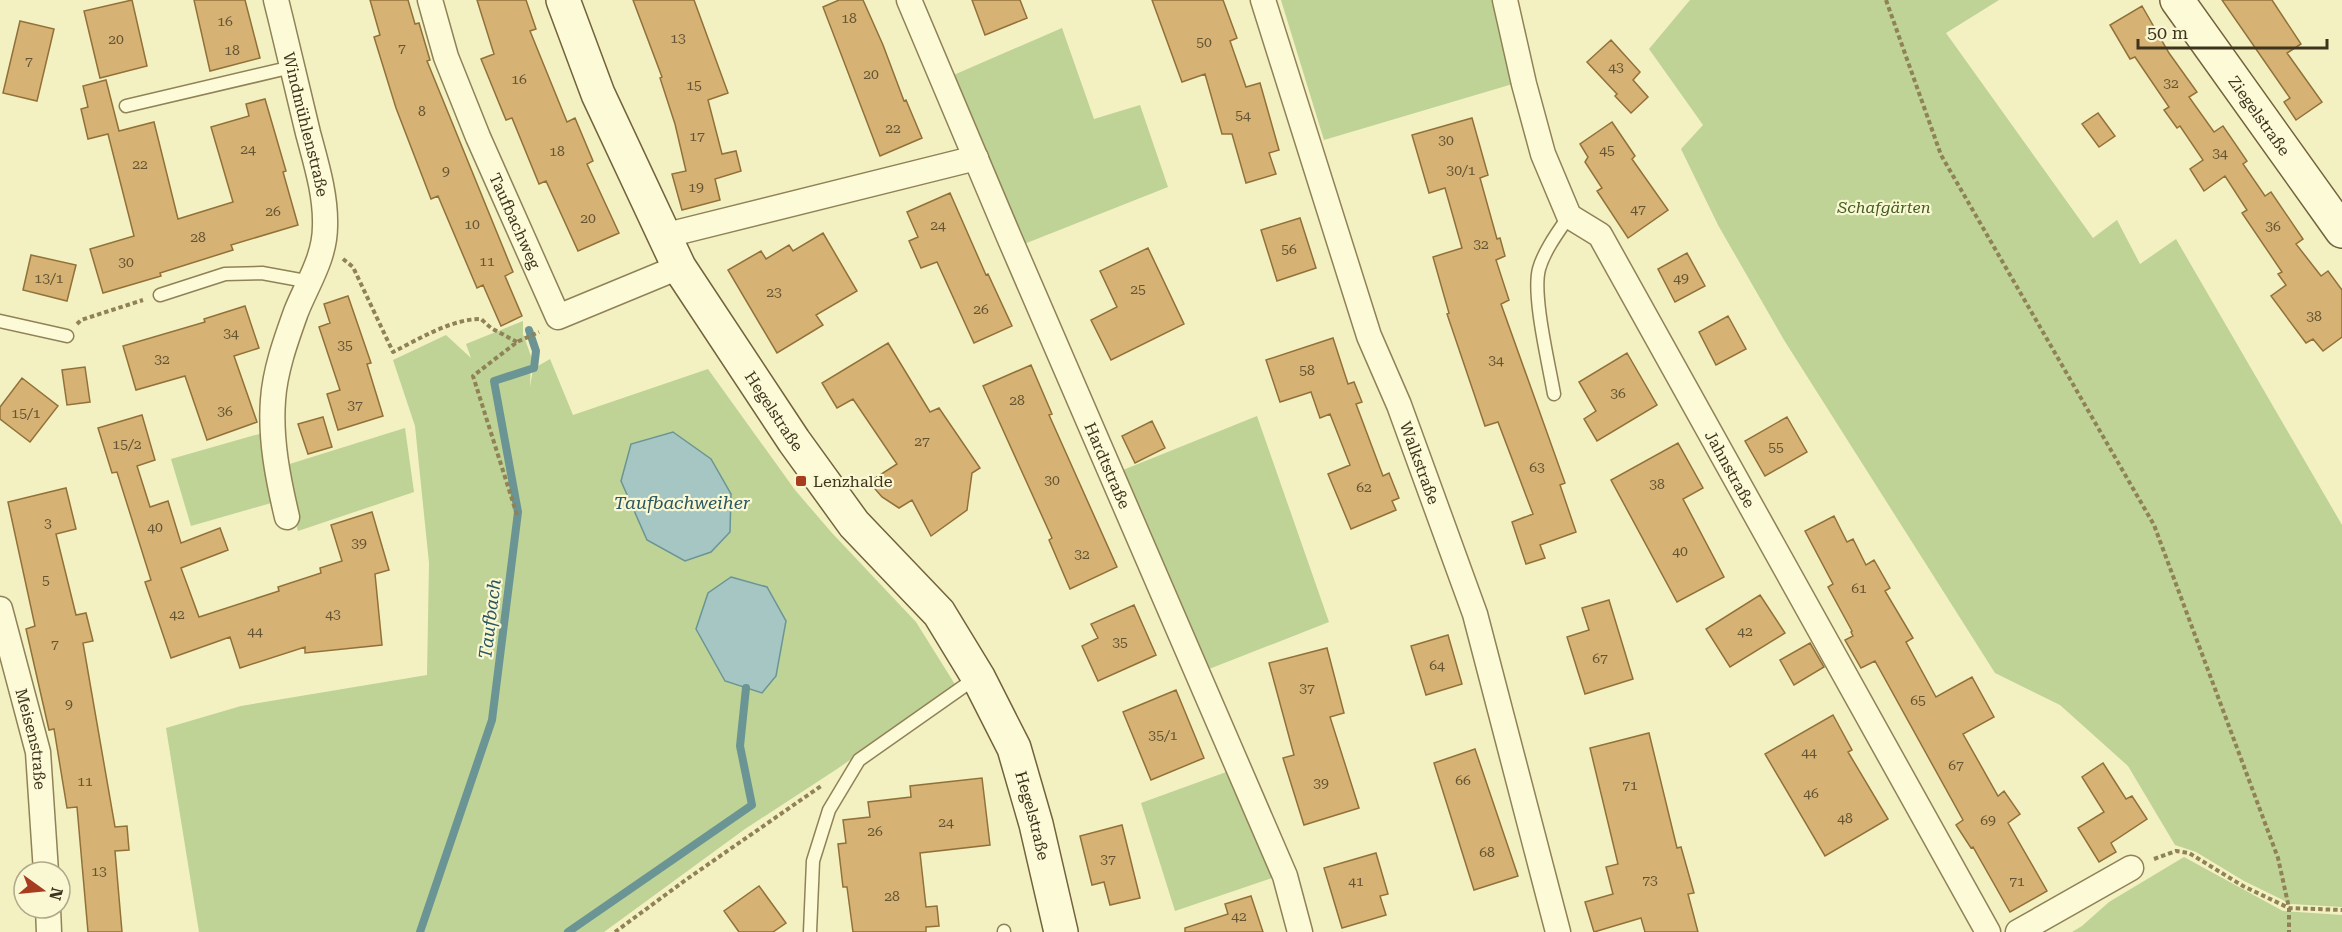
<svg xmlns="http://www.w3.org/2000/svg" width="2342" height="932" font-family="'Roboto Serif',serif">
<style>
.green{fill:#bed395}
.water{fill:#a5c6c3;stroke:#6a9594;stroke-width:1.5}
.lines{fill:none;stroke-linecap:round;stroke-linejoin:round}
.stream{stroke:#6a9594;stroke-width:8}
.building{fill:#d6b374;stroke:#927139;stroke-width:1.5}
.lane-casing{stroke:#908257;stroke-width:15}
.street-casing{stroke:#908257;stroke-width:27}
.secondary-casing{stroke:#72633a;stroke-width:36}
.path{stroke:#908257;stroke-width:4;stroke-dasharray:4.5 3;stroke-linecap:butt}
.lane{stroke:#fdfad7;stroke-width:12}
.street{stroke:#fdfad7;stroke-width:24}
.secondary{stroke:#fdfad7;stroke-width:33}
.poi-dot{fill:#a73c1f;stroke:#faf7d3;stroke-width:2}
.labels{text-anchor:middle;stroke-width:4.5;stroke-linejoin:round;paint-order:stroke}
.number-label{font-size:14px;fill:#645433}
.street-label{font-size:16px;fill:#3e341d;stroke:#faf7d3}
.park-label{font-size:16px;font-style:italic;fill:#405d21;stroke:#faf7d3}
.poi-label{font-size:16px;fill:#3e341d;stroke:#faf7d3;text-anchor:start}
.water-label{font-size:18px;font-style:italic;fill:#2a5760;stroke:#faf7d3}
</style>
<rect width="100%" height="100%" fill="#f3f0c2"/>
<path class="green" d="M1281,0H1495L1516,83L1324,140Z
M1690,0H1999L1946,33L2093,238L2117,220L2140,264L2176,239L2342,525V907L2291,904L2244,881L2196,852L2175,845L2128,766L2060,705L1995,673L1784,340L1718,225L1681,149L1703,125L1649,49Z
M1062,28L1094,119L1140,105L1168,187L1019,246L949,77Z
M523,321V334L531,356L530,387L533,369L550,359L573,415L708,369L795,490L832,533L916,622L956,686L837,769L745,829L604,932H199L166,728L241,706L427,675L429,563L415,426L393,360L446,335L471,358L466,344Z
M1257,416L1329,622L1204,671L1118,472Z
M405,428L414,492L298,531L280,467Z
M266,432L278,501L191,526L171,459Z
M1229,771L1275,877L1175,911L1141,803Z
M2184,857L2283,911L2342,915V932H2072L2082,926L2109,902Z"/>
<path class="water" d="M673,432L711,459L731,494L730,532L711,552L685,561L647,540L621,481L631,444Z
M731,577L767,587L786,621L776,676L762,693L725,681L696,629L708,593Z"/>
<g class="lines">
<path class="stream" d="M420,932L492,720L518,512L494,381L534,368L536,351L529,330
M568,932L752,805L740,746L746,688"/>
</g>
<path class="building" d="M132,0L147,66L100,78L84,11Z
M194,0H245L260,58L210,71Z
M370,0H408L415,24L419,23L430,60L427,61L513,272L505,276L522,316L501,326L483,285L477,288L438,196L431,199L396,108L374,37L380,35Z
M477,0H526L536,29L530,31L567,122L575,118L593,161L587,164L619,233L578,251L546,181L539,184L512,118L506,120L481,59L494,54Z
M633,0H694L728,93L708,100L722,154L736,151L741,171L715,179L720,200L682,210L672,174L686,171L675,124L660,78L662,77Z
M839,0H863L883,45L904,101L906,100L922,138L880,156L823,7Z
M972,0H1020L1027,18L985,35Z
M1152,0H1223L1237,38L1230,41L1246,87L1260,83L1279,150L1269,153L1276,174L1246,183L1232,134H1222L1205,74L1182,82Z
M2222,0H2272L2301,44L2287,53L2322,102L2296,120L2284,102L2290,98Z
M2142,6L2169,53L2197,92L2189,97L2214,132L2223,126L2247,161L2243,164L2265,196L2271,192L2303,239L2296,244L2321,276L2328,271L2342,290V337L2323,351L2313,339L2306,343L2271,296L2286,285L2278,274L2282,272L2242,213L2247,210L2225,176L2204,191L2190,169L2203,160L2180,126L2177,128L2164,110L2169,107L2135,57L2130,59L2110,25Z
M20,21L54,29L37,101L3,93Z
M1611,40L1640,72L1633,80L1648,97L1631,113L1615,96L1617,94L1587,62Z
M106,80L119,131L154,122L178,219L233,202L211,127L249,116L246,104L265,99L286,171L283,172L298,225L231,245L233,250L160,273L161,276L103,293L90,249L134,236L108,134L88,139L81,109L88,107L83,86Z
M2098,113L2115,136L2099,147L2082,124Z
M1472,118L1488,175L1480,178L1497,239L1500,238L1505,256L1496,260L1509,300L1501,304L1565,483L1560,485L1576,532L1540,545L1545,558L1526,564L1512,522L1533,514L1498,422L1485,426L1447,314L1449,313L1433,257L1462,248L1445,188L1429,193L1412,135Z
M1612,122L1635,156L1632,159L1668,210L1628,238L1597,191L1602,188L1585,162L1588,157L1580,144Z
M950,193L986,275L988,274L1012,326L974,343L937,262L921,268L909,241L918,237L907,212Z
M1300,218L1316,268L1277,281L1261,230Z
M823,233L857,291L816,315L823,325L777,353L728,270L761,251L766,259L789,245L793,251Z
M1148,248L1184,324L1111,360L1091,320L1117,307L1100,271Z
M1687,253L1705,286L1675,302L1658,269Z
M31,255L76,265L67,301L23,290Z
M348,296L371,363L367,364L383,416L338,430L327,394L340,390L319,327L330,323L324,304Z
M245,306L259,348L234,356L257,422L207,440L185,376L136,390L123,346L205,322L204,319Z
M1728,316L1746,349L1716,365L1699,332Z
M1333,338L1348,384L1354,382L1362,402L1356,404L1383,476L1389,473L1399,498L1392,501L1396,510L1351,529L1328,474L1350,465L1330,414L1320,418L1311,392L1280,402L1266,360Z
M888,343L930,412L939,408L980,468L972,473L967,510L931,536L912,500L899,508L882,497L869,482L897,464L853,399L837,408L822,383Z
M1627,353L1657,405L1597,441L1584,419L1596,411L1579,382Z
M1031,365L1052,414L1049,415L1117,567L1070,589L1049,540L1052,538L983,386Z
M85,367L90,402L67,405L62,370Z
M22,378L58,406L30,442L0,419V407Z
M142,415L155,460L137,466L150,507L168,501L181,543L220,528L228,550L181,568L199,617L279,591L278,587L321,573L320,568L342,561L331,525L372,512L389,570L375,574L382,645L305,653V647L240,668L230,637L171,658L145,582L151,580L117,472L112,473L98,428Z
M323,417L332,447L308,454L298,424Z
M1787,417L1807,452L1765,476L1745,441Z
M1152,421L1165,448L1135,463L1122,436Z
M1678,443L1703,488L1683,499L1724,577L1677,602L1611,480Z
M66,488L76,529L56,534L76,615L86,613L93,641L83,643L115,827L127,826L129,850L115,851L122,932H88L77,807L67,808L54,729L49,730L26,629L35,626L8,502Z
M1834,516L1847,542L1853,539L1866,565L1874,560L1890,588L1885,591L1913,638L1906,642L1936,697L1972,677L1994,717L1963,734L1998,796L2004,791L2020,814L2008,823L2047,891L2010,912L1973,847L1971,848L1956,825L1963,820L1875,661L1861,668L1845,640L1853,636L1851,632L1852,631L1828,587L1833,584L1805,531Z
M1760,595L1785,633L1730,667L1706,629Z
M1609,600L1633,679L1585,694L1567,637L1589,630L1582,608Z
M1134,605L1156,655L1098,681L1082,646L1098,638L1091,624Z
M1448,635L1462,684L1426,695L1411,646Z
M1810,643L1824,667L1794,685L1780,660Z
M1327,648L1344,713L1330,717L1359,808L1304,825L1283,758L1294,755L1269,663Z
M1176,690L1204,758L1151,780L1123,712Z
M1833,715L1852,750L1848,752L1888,819L1825,856L1765,754Z
M1649,733L1677,848L1681,847L1694,893L1688,894L1698,932H1645L1641,918L1594,932L1585,902L1613,894L1606,867L1618,864L1590,748Z
M1475,749L1518,876L1474,890L1434,763Z
M2103,763L2126,799L2132,796L2147,819L2111,843L2116,852L2099,862L2078,828L2104,812L2082,777Z
M982,778L990,845L920,853L926,907L937,906L939,926L926,927V932H853L847,887H843L838,844L846,843L843,820L870,817L868,802L911,797L910,786Z
M1122,825L1140,898L1110,905L1104,882L1092,885L1080,836Z
M1376,853L1388,894L1380,896L1386,915L1342,928L1324,868Z
M759,886L786,923L773,932H739L724,911Z
M1251,896L1263,932H1185V928L1228,914L1225,904Z"/>
<g class="lines">
<defs>
<path id="lane" d="M126,106L292,67
M160,295L225,274L262,273L311,282
M0,321L67,336
M1554,394C1549,365 1532,295 1539,269C1544,251 1558,232 1569,216
M1004,931V932
M810,932L813,861L829,810L859,760L977,677"/>
<g id="street">
<path id="s1" d="M276,0C287,44 297,88 308,133C316,163 326,195 325,226C325,258 307,284 296,312C286,340 275,370 273,400C270,439 278,479 287,517"/>
<path id="s2" d="M430,0L446,57L478,137L558,317L679,267"/>
<path id="s3" d="M909,0L1009,237L1285,876L1300,932"/>
<path id="s4" d="M1263,0L1369,336L1399,405L1475,614L1558,932"/>
<path id="s5" d="M1505,0L1524,84L1543,154L1569,216L1600,235L1988,932"/>
<path d="M663,236L976,158"/>
<path id="s6" d="M0,609L38,752L46,872"/>
<path d="M48,908L49,932"/>
<path d="M2018,932L2131,868"/>
</g>
<g id="secondary">
<path id="s7" d="M563,0L598,94L679,267L794,441L854,524L939,613L978,677L1014,748L1036,824L1061,932"/>
<path id="s8" d="M2177,0L2342,231"/>
</g>
</defs>
<use href="#lane" class="lane-casing"/>
<use href="#street" class="street-casing"/>
<use href="#secondary" class="secondary-casing"/>
<path class="path" d="M1886,0L1941,155L2154,525L2278,858L2289,908V932
M343,259L353,267L393,352C419,339 451,319 481,319L491,328L517,342
M77,324L81,320L143,300
M517,515L473,376L517,342L539,332
M2154,859L2176,851L2189,853L2243,886L2289,908L2342,910
M615,932L687,879L821,786"/>
<use href="#lane" class="lane"/>
<use href="#street" class="street"/>
<use href="#secondary" class="secondary"/>
</g>
<rect class="poi-dot" x="795" y="475" width="12" height="12" rx="3"/>
<g class="labels">
<g class="number-label">
<text x="849" y="23">18</text>
<text x="225" y="26">16</text>
<text x="678" y="43">13</text>
<text x="116" y="44">20</text>
<text x="1204" y="47">50</text>
<text x="402" y="53">7</text>
<text x="232" y="55">18</text>
<text x="29" y="66">7</text>
<text x="1616" y="72">43</text>
<text x="871" y="79">20</text>
<text x="519" y="84">16</text>
<text x="2171" y="88">32</text>
<text x="694" y="90">15</text>
<text x="422" y="116">8</text>
<text x="1243" y="120">54</text>
<text x="893" y="133">22</text>
<text x="697" y="141">17</text>
<text x="1446" y="145">30</text>
<text x="248" y="154">24</text>
<text x="1607" y="155">45</text>
<text x="557" y="156">18</text>
<text x="2220" y="158">34</text>
<text x="140" y="169">22</text>
<text x="1461" y="175">30/1</text>
<text x="446" y="176">9</text>
<text x="696" y="192">19</text>
<text x="1638" y="214">47</text>
<text x="273" y="216">26</text>
<text x="588" y="223">20</text>
<text x="472" y="229">10</text>
<text x="938" y="230">24</text>
<text x="2273" y="231">36</text>
<text x="198" y="242">28</text>
<text x="1481" y="249">32</text>
<text x="1289" y="254">56</text>
<text x="487" y="266">11</text>
<text x="126" y="267">30</text>
<text x="49" y="283">13/1</text>
<text x="1681" y="283">49</text>
<text x="1138" y="294">25</text>
<text x="774" y="297">23</text>
<text x="981" y="314">26</text>
<text x="2314" y="321">38</text>
<text x="231" y="338">34</text>
<text x="345" y="350">35</text>
<text x="162" y="364">32</text>
<text x="1496" y="365">34</text>
<text x="1307" y="375">58</text>
<text x="1618" y="398">36</text>
<text x="1017" y="405">28</text>
<text x="355" y="410">37</text>
<text x="225" y="416">36</text>
<text x="26" y="418">15/1</text>
<text x="922" y="446">27</text>
<text x="127" y="449">15/2</text>
<text x="1776" y="452">55</text>
<text x="1537" y="472">63</text>
<text x="1052" y="485">30</text>
<text x="1657" y="489">38</text>
<text x="1364" y="492">62</text>
<text x="48" y="528">3</text>
<text x="155" y="532">40</text>
<text x="359" y="548">39</text>
<text x="1680" y="556">40</text>
<text x="1082" y="559">32</text>
<text x="46" y="585">5</text>
<text x="1859" y="593">61</text>
<text x="177" y="619">42</text>
<text x="333" y="619">43</text>
<text x="255" y="636">44</text>
<text x="1745" y="636">42</text>
<text x="1120" y="647">35</text>
<text x="55" y="649">7</text>
<text x="1600" y="663">67</text>
<text x="1437" y="670">64</text>
<text x="1307" y="693">37</text>
<text x="1918" y="705">65</text>
<text x="69" y="709">9</text>
<text x="1163" y="740">35/1</text>
<text x="1809" y="757">44</text>
<text x="1956" y="770">67</text>
<text x="1463" y="785">66</text>
<text x="85" y="786">11</text>
<text x="1321" y="788">39</text>
<text x="1630" y="790">71</text>
<text x="1811" y="798">46</text>
<text x="1845" y="823">48</text>
<text x="1988" y="825">69</text>
<text x="946" y="827">24</text>
<text x="875" y="836">26</text>
<text x="1487" y="857">68</text>
<text x="1108" y="864">37</text>
<text x="99" y="876">13</text>
<text x="1650" y="885">73</text>
<text x="1356" y="886">41</text>
<text x="2017" y="886">71</text>
<text x="892" y="901">28</text>
<text x="1239" y="921">42</text>
</g>
<g class="street-label">
<text dy="6" stroke="none"><textPath href="#s8" startOffset="142">Ziegelstraße</textPath></text>
<text dy="6" stroke="none"><textPath href="#s1" startOffset="128">Windmühlenstraße</textPath></text>
<text dy="6" stroke="none"><textPath href="#s2" startOffset="237">Taufbachweg</textPath></text>
<text dy="6" stroke="none"><textPath href="#s7" startOffset="464">Hegelstraße</textPath></text>
<text dy="6" stroke="none"><textPath href="#s4" startOffset="489">Walkstraße</textPath></text>
<text dy="6" stroke="none"><textPath href="#s3" startOffset="506">Hardtstraße</textPath></text>
<text dy="6" stroke="none"><textPath href="#s5" startOffset="530">Jahnstraße</textPath></text>
<text dy="6" stroke="none"><textPath href="#s6" startOffset="134">Meisenstraße</textPath></text>
<text dy="6" stroke="none"><textPath href="#s7" startOffset="950">Hegelstraße</textPath></text>
</g>
<g class="park-label">
<text x="1884" y="213">Schafgärten</text>
</g>
<g class="poi-label">
<text x="813" y="487">Lenzhalde</text>
</g>
<g class="water-label">
<text x="682" y="509">Taufbachweiher</text>
<text transform="translate(490 619) rotate(-83)" y="6">Taufbach</text>
</g>
</g>
<g transform="translate(42 890) rotate(105)"><circle r="28" fill="#faf7d3" stroke="#afa98a" stroke-width="1.5"/>
<path d="M0-4.5L10 22L0 15L-10 22Z" fill="#a73c1f"/>
<text y="-9" font-size="16" font-weight="bold" text-anchor="middle" fill="#3e341d">N</text>
</g>
<path d="M2138 39v9h189v-9" fill="none" stroke="#3e341d" stroke-width="3"/>
<text x="2147" y="39" font-size="18" fill="#3e341d" stroke="#faf7d3" stroke-width="4.5" paint-order="stroke">50 m</text>
</svg>
